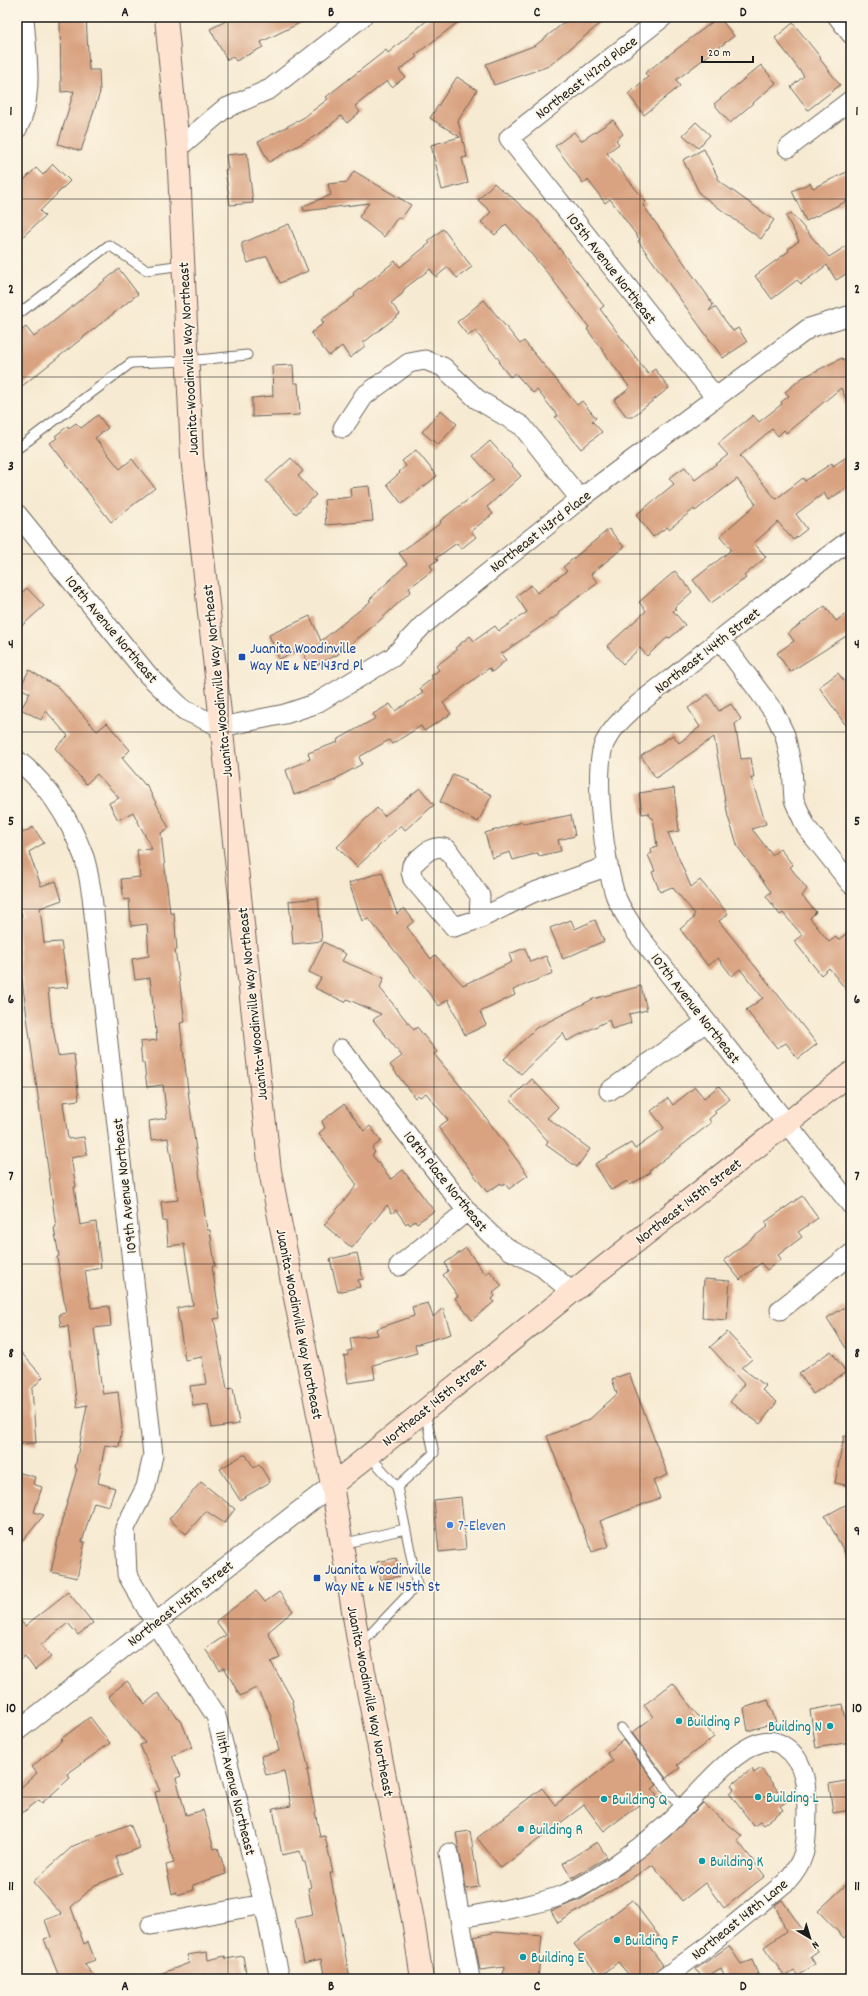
<svg xmlns="http://www.w3.org/2000/svg" width="868" height="1996" font-family="Dekko,sans-serif">
<style>
.building{fill:#d9a381}
.lines{fill:none;stroke-linecap:round;stroke-linejoin:round}
.lane-casing{stroke:#69645c;stroke-width:11}
.street-casing{stroke:#69645c;stroke-width:21}
.secondary-casing{stroke:#69645c;stroke-width:24}
.lane{stroke:#fff;stroke-width:9}
.street{stroke:#fff;stroke-width:19}
.secondary{stroke:#fee3d1;stroke-width:22}
.grid{fill:none;stroke:#1c1c1c;stroke-width:1;stroke-opacity:0.55}
.transit-dot{fill:#1a4fb4;stroke:#fcf5e5;stroke-width:1.5}
.shop-dot{fill:#3f7fe0;stroke:#fcf5e5;stroke-width:1.5}
.culture-dot{fill:#0f9aa8;stroke:#fcf5e5;stroke-width:1.5}
.labels{text-anchor:middle;stroke-width:3.5;stroke-linejoin:round;paint-order:stroke}
.street-label{font-size:15px;fill:#1c1c1c;stroke:#fcf5e5}
.transit-label{font-size:15px;fill:#164399;stroke:#fcf5e5;text-anchor:start}
.shop-label{font-size:15px;fill:#366cbe;stroke:#fcf5e5;text-anchor:start}
.culture-label{font-size:15px;fill:#0d838f;stroke:#fcf5e5;text-anchor:start}
.neatline{fill:none;stroke:#1c1c1c;stroke-width:1.5}
.grid-label{font-size:13px;text-anchor:middle;font-weight:bold;fill:#1c1c1c}
</style>
<rect width="100%" height="100%" fill="#fcf5e5"/>
<filter id="ink" filterUnits="userSpaceOnUse"><feTurbulence type="fractalNoise" baseFrequency=".025" numOctaves="2"/><feDisplacementMap in="SourceGraphic" scale="8" xChannelSelector="R" yChannelSelector="G"/><feConvolveMatrix kernelMatrix="1 2 1 2 8 2 1 2 1" color-interpolation-filters="sRGB"/></filter>
<filter id="wash" filterUnits="userSpaceOnUse"><feTurbulence type="fractalNoise" baseFrequency=".012" numOctaves="4" result="noise"/><feDisplacementMap in="SourceGraphic" scale="16" xChannelSelector="R" yChannelSelector="G"/><feGaussianBlur stdDeviation="0.9" result="paint"/><feColorMatrix in="noise" values="0 0 0 0 0 0 0 0 0 0 0 0 0 0 0 0 0 1.4 0 .05"/><feComposite in="paint" operator="in"/></filter>
<g filter="url(#wash)">
<rect width="100%" height="100%" fill="#f7ead2"/>
<g id="blocks">
<path class="building" d="M60,17H86L89,70H99L100,92L81,151L58,144L74,91L61,92Z
M234,17H312L261,42L263,47L236,61L233,57L227,60L210,29Z
M431,17H465L415,55L417,57L399,70L405,77L392,87L387,81L355,106L360,112L347,123L341,116L322,132L269,162L258,142L303,118L328,99L326,97L386,50L388,53Z
M571,17H608L549,66L494,85L486,64L536,45Z
M719,17L734,36L676,80L680,86L644,115L628,94L648,77L645,73Z
M793,23L821,58L820,59L840,85L808,110L791,87L804,76L775,38Z
M761,65L776,83L730,123L714,104Z
M457,77L477,90L458,121L467,157L462,158L468,183L442,190L431,145L460,137L430,118Z
M613,120L623,134L616,140L619,144L607,153L646,202L643,205L707,295L713,305L709,311L715,307L733,331L738,328L747,342L723,358L656,266L638,241L640,240L610,199L605,203L588,180L583,183L555,146L574,132L581,141Z
M696,122L710,135L698,148L683,135Z
M704,149L720,182L774,220L761,239L700,194L683,160Z
M247,153L253,203L230,205L225,170L228,169L226,155Z
M53,164L70,181L40,211L45,216L17,242V187L36,168L43,175Z
M851,170V199L806,221L792,191L810,183L813,188Z
M354,171L411,205L401,219L398,217L384,237L359,217L369,203L304,211L303,206L331,195L328,184L347,182Z
M494,183L505,193L506,192L538,221L604,306L600,309L648,374L655,369L669,388L632,417H627L614,400L630,388L587,329L589,327L549,275L506,224L495,235L481,222L491,212L478,200Z
M791,213L829,257L851,243V271L836,280L827,265L801,284L797,280L772,299L755,276L789,251L788,249L799,241L786,216Z
M289,224L308,271L280,283L267,256L248,263L242,248V243Z
M443,229L472,267L457,278L448,267L436,277L430,269L404,289L403,293L391,303L400,314L363,343L365,346L350,358L342,346L329,356L311,333L324,323L321,320L355,296L354,294L395,261L400,267L430,243L428,241Z
M119,269L138,294L17,390V334L26,327L34,337Z
M484,300L520,344L524,341L577,405L582,401L596,418L592,421L602,432L581,449L555,417L558,416L537,390L533,393L515,373L510,377L499,363L500,361L475,331L468,336L457,322Z
M851,356V410L841,388L786,433L784,430L778,436L772,429L740,456L776,499L803,478L805,481L832,463L833,466L851,454V485L828,500L824,493L796,514L807,529L793,540L778,522L754,543L766,557L744,576L746,578L711,603L693,580L730,551L731,549L720,536L756,504L737,479L695,511L694,509L669,529L667,527L653,537L636,515L674,484L669,478L685,467L695,480L728,455L718,444L753,415L759,422L782,404L781,402L789,396L785,392L802,378L842,358L843,360Z
M293,365L294,383H298L300,415L252,417V398L273,396L272,366Z
M441,410L457,424L438,445L422,432Z
M98,415L108,428L95,438L120,469L132,459L155,488L111,522L50,443L57,438L55,436L68,426L69,428L76,423L81,428Z
M490,441L521,476L487,507L493,514L471,531L476,537L461,549L457,543L436,558L438,560L430,565L433,570L409,588L411,591L377,623L337,655L310,668L302,649L279,659L269,635L310,616L321,641L371,601L369,600L407,564L399,553L441,523L440,521L494,480L473,456Z
M416,450L437,476L402,504L387,484L400,473L399,472L406,466L402,461Z
M291,458L303,471L298,476L316,495L296,514L266,481Z
M369,486L373,521L326,525L324,500L351,497L350,488Z
M609,529L624,547L591,574L598,583L558,612L559,614L501,654L506,660L492,672L489,668L443,703L451,714L424,731L421,726L392,744L389,740L359,757L362,764L335,779L336,780L294,795L286,770L310,759L308,753L338,742L337,740L376,718L373,714L390,704L395,711L423,693L420,688L433,678L431,676L439,670L436,666L457,650L455,648L470,636L474,641L495,626L499,631L527,612L516,596L531,585L537,593L567,571L563,567Z
M675,571L692,592L674,608L676,609L673,611L685,625L670,638L668,637L647,656L640,648L623,664L607,646L646,611L639,602Z
M27,588L44,606L17,630V597Z
M825,606L836,621L851,610V633L790,672L777,653L794,641L788,633Z
M29,670L59,688L97,731L107,723L130,750L122,758L145,785L146,784L169,828L161,833L170,913H174L177,950H175L185,1022L180,1023L189,1099L207,1230H210L215,1266H212L220,1318L214,1319L227,1389L233,1388L239,1424L212,1428L208,1404L193,1406L190,1386L206,1384L202,1357L185,1360L177,1308L193,1305L184,1244L168,1246L166,1221H163L161,1202L178,1200L168,1138L151,1140L149,1121L167,1118L163,1085L147,1087L144,1063H142L140,1042L157,1040L150,978L135,980L132,959L149,956L147,924L131,926L129,899L124,900L121,879L140,877L137,850L152,849L133,812L118,820L109,803L119,798L97,774L86,784L55,748L68,736L46,711L41,720L21,709L30,693L20,688Z
M838,673L851,690V733L819,687Z
M708,694L719,711L731,704L741,719L735,724L741,759L751,758L754,778H751L766,824L752,829L772,855L780,849L793,865L790,867L807,889L802,896L816,912L810,918L829,942L836,937L838,940L851,930V996L829,968L821,975L794,941L802,935L783,913L780,915L766,896L771,892L738,847L728,817L714,737L656,778L641,756L673,735L679,743L700,727L688,708Z
M453,774L467,780L465,782L492,795L478,822L440,802Z
M420,788L434,805L405,830L401,825L357,867L337,847L377,808L384,816Z
M674,788L679,831L668,833L691,887L700,880L728,914L719,921L817,1044L798,1059L786,1043L777,1048L746,1010L763,998L740,969L732,976L718,958L708,966L680,929L694,918L693,916L695,914L672,887L660,892L652,872L655,871L648,855L652,853L650,849L657,846L653,818H650L649,813L642,814L639,793Z
M571,815L575,836L558,840L561,851L539,856L538,853L513,860L510,852L492,858L485,833L522,822L523,824Z
M20,823L23,833L33,827L44,843L29,852L41,886L56,881L62,900L40,908L44,943L61,942L68,987L48,989L52,1027H53L58,1056L74,1054L79,1100L63,1102L68,1139L84,1137L87,1155L71,1158L76,1187H74L80,1225L96,1222L101,1268L85,1271L91,1308L109,1306L111,1326L94,1328L101,1384L103,1394L118,1392L122,1427L119,1447L105,1445L98,1483L115,1488L109,1506L94,1502L82,1542H85L77,1578L51,1572L62,1520L77,1469L75,1468L87,1405L77,1407L68,1326L61,1327L59,1314L66,1313L57,1257L59,1256L54,1228L56,1227L21,973L17,923V916H22L17,901V824Z
M382,872L397,914L404,908L414,921L407,927L431,959L435,955L463,985L512,962L509,954L525,948L530,962L546,956L553,973L513,990L515,995L480,1012L486,1025L465,1035L448,999L439,1006L369,919L362,921L349,883Z
M318,898L322,941L293,944L289,901Z
M571,920L575,929L595,920L604,941L563,959L550,928Z
M324,942L346,954L342,961L384,978L380,988L414,1030L417,1027L437,1052L434,1054L481,1111L528,1175L509,1189L505,1183L502,1185L501,1183L487,1192L438,1127L448,1120L426,1093L420,1097L418,1095L415,1098L390,1065L402,1056L373,1020L381,1014L347,999L345,1002L315,988L321,978L309,972Z
M641,986L647,1010L629,1014L631,1023L612,1029L609,1020L567,1041L563,1033L521,1074L504,1059L536,1028L593,999Z
M532,1079L558,1107L547,1118L590,1149L577,1167L546,1145L548,1141L510,1099Z
M719,1086L730,1099L714,1111L716,1113L709,1119L711,1123L649,1171L650,1173L630,1185L627,1181L611,1190L595,1164L631,1143L635,1149L664,1128L651,1111L668,1098L673,1105L695,1087L704,1098Z
M344,1104L364,1131L370,1126L381,1141L372,1148L375,1152L372,1155L391,1179L403,1170L434,1211L417,1223L415,1221L410,1225L408,1222L406,1224L396,1210L392,1213L387,1205L352,1248L324,1225L357,1185L319,1133L325,1128L322,1121Z
M802,1196L818,1218L798,1232L802,1237L778,1255L781,1259L767,1270L761,1263L740,1280L724,1260L768,1226L765,1222Z
M466,1248L485,1274L490,1271L502,1286L493,1293L495,1296L492,1299L494,1302L472,1320L455,1298L458,1296L443,1275L448,1271L445,1263Z
M357,1253L363,1279L358,1280L360,1287L338,1292L330,1259Z
M704,1279L730,1281L727,1320L702,1318Z
M428,1303L433,1317L443,1308L451,1334L415,1345L417,1353L373,1365L375,1379L348,1383L344,1356L348,1355V1351L352,1350L350,1338L378,1335L376,1329L414,1316L412,1307Z
M845,1307L851,1317V1356L827,1318Z
M727,1332L752,1359L742,1368L766,1386L762,1390L777,1402L760,1424L730,1402L744,1384L710,1347Z
M17,1348L43,1377L32,1389L36,1443L17,1444Z
M831,1351L846,1372L813,1394L799,1373Z
M629,1373L668,1475L653,1481L660,1498L600,1521L609,1546L592,1552L547,1436L590,1419L617,1394L612,1379Z
M844,1436L851,1437V1486L835,1483Z
M243,1455H246L254,1468L259,1464L270,1482L240,1500L220,1469Z
M17,1472L35,1477L33,1484L42,1487L34,1512L44,1515L17,1548Z
M201,1482L235,1509L224,1523L206,1511L186,1534L169,1519Z
M461,1497L466,1549L439,1552L434,1500Z
M851,1502V1564L825,1516Z
M396,1558L400,1576L381,1580L377,1562Z
M256,1591L265,1602L279,1592L293,1611L268,1632L280,1658L271,1662L293,1701L292,1702L309,1770H307L320,1837L325,1836L333,1873H330L350,1979H325L321,1959L304,1963L295,1919L313,1915L308,1888L311,1887L305,1862H303L300,1851L282,1855L273,1809L291,1806L284,1771L266,1775L261,1756L279,1751L270,1713L256,1688L240,1696L224,1667L220,1670L205,1649L226,1635L216,1621Z
M68,1592L93,1623L78,1635L68,1623L41,1645L51,1657L35,1670L25,1656L17,1662V1617L25,1626Z
M127,1681L145,1704L158,1693L182,1723L192,1747L172,1756L181,1776L176,1778L186,1815L203,1810L214,1849L218,1848L226,1874L193,1885L194,1890L177,1895L176,1892L172,1894L166,1865L174,1863L155,1792L160,1791L140,1745L145,1743L108,1696Z
M673,1683L714,1737L677,1765L680,1768L666,1778L632,1733L653,1717L644,1705Z
M768,1700L776,1722L748,1731L744,1708Z
M843,1704L850,1742L816,1748L810,1710Z
M90,1717L110,1743L67,1774L70,1778L42,1803L39,1800L17,1817V1791L37,1773L32,1767L62,1740L61,1739Z
M623,1740L657,1785L652,1789L657,1795L645,1803L644,1801L604,1831L584,1805L501,1868L477,1838L542,1788L555,1805L613,1761L607,1753Z
M761,1768L786,1802L780,1806L783,1810L763,1825L760,1822L754,1826L729,1793L734,1789L731,1785L752,1769L754,1773Z
M851,1780V1810L833,1813L829,1784Z
M703,1803L742,1836L737,1840L765,1876L724,1908L705,1883L682,1901L653,1865L558,1923L551,1911L580,1900L621,1874L670,1836Z
M130,1824L140,1848L116,1857L123,1874L95,1885L71,1907L84,1944L88,1942L95,1960L84,1964L97,1979H60L44,1939L51,1937L45,1920L61,1914L33,1882L73,1846Z
M470,1831L479,1887L466,1889L456,1833Z
M597,1842L607,1857L572,1878L563,1863Z
M851,1880V1931L844,1938L818,1911Z
M632,1900L659,1936L648,1945L663,1965L645,1979H632L618,1962L600,1977L574,1944Z
M782,1900L818,1952L811,1957L815,1964L798,1976L794,1971L785,1977L764,1947L786,1931L775,1905Z
M496,1932L542,1936L538,1979L503,1977L504,1967L480,1970L474,1937Z
M729,1946L741,1964L752,1960L760,1979H726L721,1968L703,1979L696,1969Z
M207,1952L208,1960L225,1956L226,1959L243,1956L247,1979H208L207,1974L179,1979H155V1976L189,1963L187,1955Z"/>
</g>
</g>
<g filter="url(#ink)">
<use href="#blocks" fill-opacity="0" stroke="#69645c" stroke-width="1"/>
<g class="lines">
<defs>
<path id="lane" d="M17,315L109,245L146,270L183,265
M17,449L131,363L188,361L247,355
M369,1455L397,1487
M342,1544L405,1529
M360,1645L417,1585L397,1487L434,1453L425,1412
M621,1728L682,1809"/>
<path id="street" d="M663,17L509,138L716,398
M838,17L851,34
M17,129C35,97 26,52 24,17
M178,148L224,109L270,89L362,17
M788,148L851,100
M343,428L364,396L409,363L425,360L443,367L477,399L522,426L580,499
M17,514L148,675L184,710L221,727L285,714L315,704L393,657L423,625L580,499L809,328L851,315
M851,539C791,584 731,630 672,678C651,694 617,718 605,742C592,768 605,868 616,897C620,908 629,920 635,931L851,1205
M720,639L774,712L785,735L792,768L794,800L806,827L851,884
M17,760C48,784 70,820 84,857C88,869 90,884 92,896L153,1455L146,1487L125,1528L127,1574L155,1623L216,1716L264,1904L280,1979
M479,919L480,896L447,849C431,843 423,856 412,865L411,872L413,879L454,927L479,919L532,893L608,866
M341,1049L467,1211L491,1235L510,1250L542,1267L572,1292
M609,1091L706,1022
M399,1266L467,1211
M780,1310L851,1254
M17,1731L332,1485
M449,1853L470,1979
M460,1918C494,1911 530,1907 563,1895C592,1884 639,1849 663,1828C690,1805 728,1751 762,1742C771,1740 778,1742 785,1747C806,1761 807,1790 807,1813C806,1844 808,1858 786,1882L708,1946L663,1979
M151,1925L264,1904"/>
<path id="secondary" d="M166,17L178,148L192,457L270,1171L332,1485L359,1646L413,1920L422,1979
M332,1485L572,1292L851,1073"/>
</defs>
<use href="#lane" class="lane-casing"/>
<use href="#street" class="street-casing"/>
<use href="#secondary" class="secondary-casing"/>
<use href="#lane" class="lane"/>
<use href="#street" class="street"/>
<use href="#secondary" class="secondary"/>
</g>
</g>
<path class="grid" d="M228,17V1979M434,17V1979M640,17V1979M17,199H851M17,377H851M17,554H851M17,732H851M17,909H851M17,1087H851M17,1264H851M17,1442H851M17,1619H851M17,1797H851"/>
<g class="transit-dot">
<rect x="238" y="653" width="8" height="8" rx="2"/>
<rect x="313" y="1574" width="8" height="8" rx="2"/>
</g>
<circle class="shop-dot" cx="450" cy="1525" r="4"/>
<g class="culture-dot">
<circle cx="679" cy="1721" r="4"/>
<circle cx="830" cy="1726" r="4"/>
<circle cx="758" cy="1797" r="4"/>
<circle cx="604" cy="1799" r="4"/>
<circle cx="521" cy="1829" r="4"/>
<circle cx="702" cy="1861" r="4"/>
<circle cx="617" cy="1940" r="4"/>
<circle cx="523" cy="1957" r="4"/>
</g>
<g class="labels">
<g class="street-label">
<text transform="translate(586 77) rotate(-38)" y="5">Northeast 142nd Place</text>
<text transform="translate(612 268) rotate(52)" y="5">105th Avenue Northeast</text>
<text transform="translate(188 359) rotate(-93)" y="5">Juanita-Woodinville Way Northeast</text>
<text transform="translate(540 531) rotate(-38)" y="5">Northeast 143rd Place</text>
<text transform="translate(112 629) rotate(50)" y="5">108th Avenue Northeast</text>
<text transform="translate(707 650) rotate(-38)" y="5">Northeast 144th Street</text>
<text transform="translate(217 681) rotate(-96)" y="5">Juanita-Woodinville Way Northeast</text>
<text transform="translate(252 1004) rotate(-96)" y="5">Juanita-Woodinville Way Northeast</text>
<text transform="translate(696 1008) rotate(52)" y="5">107th Avenue Northeast</text>
<text transform="translate(446 1181) rotate(51)" y="5">108th Place Northeast</text>
<text transform="translate(124 1186) rotate(-96)" y="5">109th Avenue Northeast</text>
<text transform="translate(688 1201) rotate(-38)" y="5">Northeast 145th Street</text>
<text transform="translate(300 1324) rotate(79)" y="5">Juanita-Woodinville Way Northeast</text>
<text transform="translate(434 1402) rotate(-39)" y="5">Northeast 145th Street</text>
<text transform="translate(180 1603) rotate(-38)" y="5">Northeast 145th Street</text>
<text transform="translate(371 1701) rotate(79)" y="5">Juanita-Woodinville Way Northeast</text>
<text transform="translate(236 1793) rotate(76)" y="5">111th Avenue Northeast</text>
<text transform="translate(739 1919) rotate(-39)" y="5">Northeast 148th Lane</text>
</g>
<g class="transit-label">
<text x="250" y="653">Juanita Woodinville<tspan x="250" dy="17">Way NE &amp; NE 143rd Pl</tspan></text>
<text x="325" y="1574">Juanita Woodinville<tspan x="325" dy="17">Way NE &amp; NE 145th St</tspan></text>
</g>
<g class="shop-label">
<text x="458" y="1530">7-Eleven</text>
</g>
<g class="culture-label">
<text x="687" y="1726">Building P</text>
<text x="822" y="1731" text-anchor="end">Building N</text>
<text x="766" y="1802">Building L</text>
<text x="612" y="1804">Building Q</text>
<text x="529" y="1834">Building R</text>
<text x="710" y="1866">Building K</text>
<text x="625" y="1945">Building F</text>
<text x="531" y="1962">Building E</text>
</g>
</g>
<rect width="868" height="1996" fill="none" stroke="#fcf5e5" stroke-width="44"/>
<g transform="translate(810 1938) rotate(142)" stroke="#fcf5e5" stroke-width="3" paint-order="stroke">
<path d="M0-3L7 15L0 10L-7 15Z" fill="#1c1c1c"/>
<text y="-6" font-size="11" font-weight="bold" text-anchor="middle" fill="#1c1c1c">N</text>
</g>
<path d="M702 56v6h51v-6" fill="none" stroke="#1c1c1c" stroke-width="2"/>
<text x="708" y="56" font-size="12" fill="#1c1c1c" stroke="#fcf5e5" stroke-width="3" paint-order="stroke">20 m</text>
<rect x="22" y="22" width="824" height="1952" class="neatline"/>
<g class="grid-label">
<text x="125" y="16">A</text>
<text x="331" y="16">B</text>
<text x="537" y="16">C</text>
<text x="743" y="16">D</text>
<text x="11" y="115">1</text>
<text x="857" y="115">1</text>
<text x="11" y="293">2</text>
<text x="857" y="293">2</text>
<text x="11" y="470">3</text>
<text x="857" y="470">3</text>
<text x="11" y="648">4</text>
<text x="857" y="648">4</text>
<text x="11" y="825">5</text>
<text x="857" y="825">5</text>
<text x="11" y="1003">6</text>
<text x="857" y="1003">6</text>
<text x="11" y="1180">7</text>
<text x="857" y="1180">7</text>
<text x="11" y="1357">8</text>
<text x="857" y="1357">8</text>
<text x="11" y="1535">9</text>
<text x="857" y="1535">9</text>
<text x="11" y="1712">10</text>
<text x="857" y="1712">10</text>
<text x="11" y="1890">11</text>
<text x="857" y="1890">11</text>
<text x="125" y="1990">A</text>
<text x="331" y="1990">B</text>
<text x="537" y="1990">C</text>
<text x="743" y="1990">D</text>
</g>
</svg>
